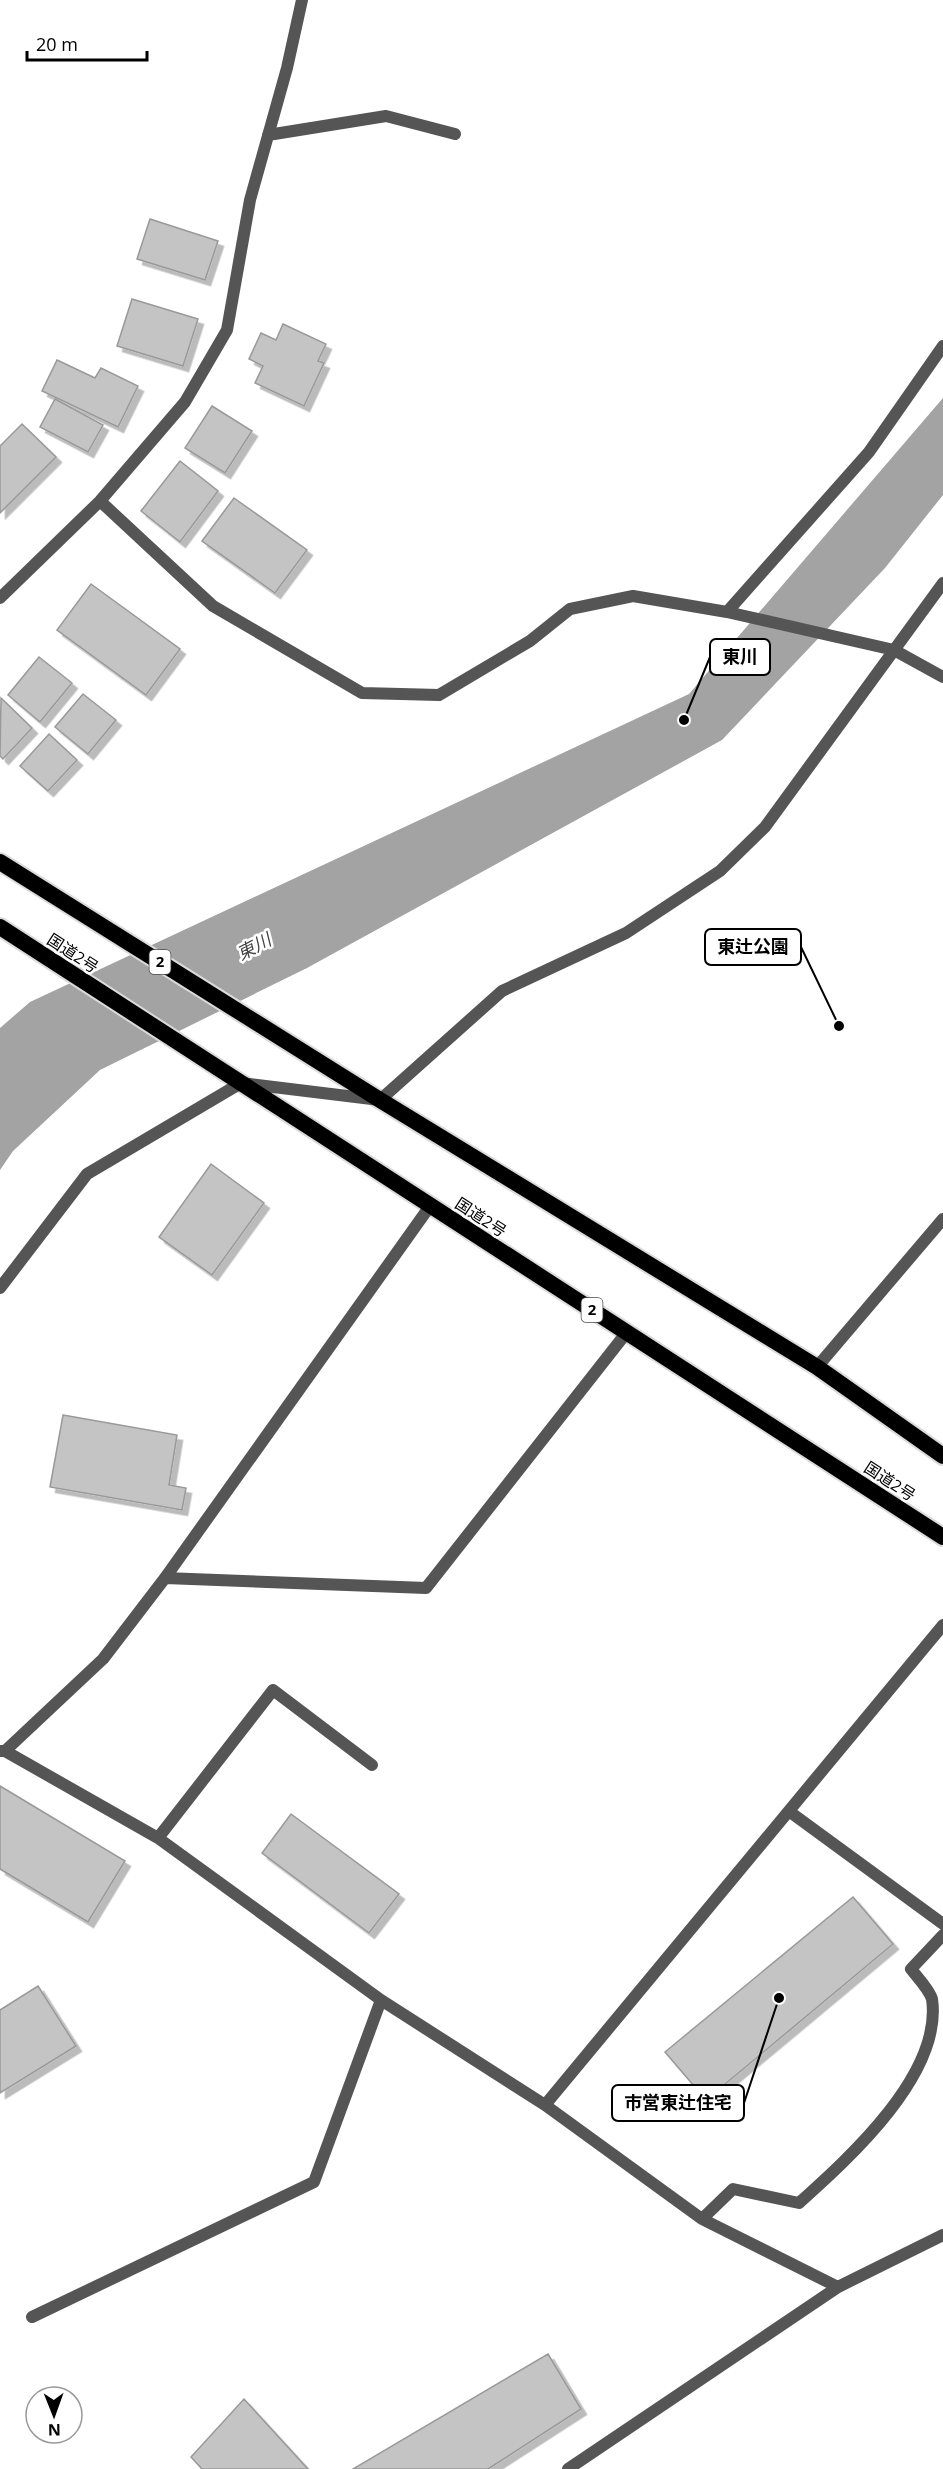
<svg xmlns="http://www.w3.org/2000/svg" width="943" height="2469" font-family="'Open Sans','Noto Sans JP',sans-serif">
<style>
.water{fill:#a3a3a3}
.building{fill:#c4c4c4;stroke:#999;stroke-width:1.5;filter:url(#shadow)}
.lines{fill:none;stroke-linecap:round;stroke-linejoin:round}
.trunk-casing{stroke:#dbdbdb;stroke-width:20}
.minor{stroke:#555;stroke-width:12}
.trunk{stroke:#000;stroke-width:16}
.labels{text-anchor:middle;stroke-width:5;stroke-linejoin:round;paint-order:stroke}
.shield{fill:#fff;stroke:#4c4c4c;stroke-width:1.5}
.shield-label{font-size:15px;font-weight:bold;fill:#000}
.street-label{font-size:16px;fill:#000;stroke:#fff}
.water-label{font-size:18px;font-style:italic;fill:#444;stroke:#fff}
.leader{fill:none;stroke:#000;stroke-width:2}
.callout-dot{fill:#000;stroke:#fff;stroke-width:2}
.callout{fill:#fff;stroke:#000;stroke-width:2}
.callout-label{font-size:18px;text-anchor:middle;font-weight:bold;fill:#000}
</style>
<defs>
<filter id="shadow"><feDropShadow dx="5.5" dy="5.5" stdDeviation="0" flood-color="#0004"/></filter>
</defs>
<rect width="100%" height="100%" fill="#fff"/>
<path class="water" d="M943,398V495L885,568L722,740L307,968L100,1070L13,1151L0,1170V1028L30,1002L689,694Z"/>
<path class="building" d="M150,219L218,241L205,280L137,259Z
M132,299L198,319L183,366L117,346Z
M283,324L326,344L318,361L324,363L304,406L255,383L263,366L249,359L261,333L276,340Z
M57,360L95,378L101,368L138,386L118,427L42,391Z
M55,399L103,425L88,452L40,427Z
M212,406L252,431L225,473L185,448Z
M22,424L56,457L0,513V446Z
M180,461L218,491L180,542L141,511Z
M234,498L307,550L275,593L202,541Z
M91,584L180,649L146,695L57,630Z
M39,657L72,683L40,722L8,695Z
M83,694L116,720L88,754L55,727Z
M1,698L32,728L3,759L0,756Z
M49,734L77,760L48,791L20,766Z
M211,1164L264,1203L212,1275L159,1237Z
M63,1415L177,1435L169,1485L186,1488L182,1510L50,1487Z
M0,1786L125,1861L88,1922L0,1869Z
M291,1814L399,1894L369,1933L262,1853Z
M853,1897L893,1944L706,2100L665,2052Z
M38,1986L76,2046L0,2093V2010Z
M548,2354L581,2409L488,2469H353Z
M244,2399L308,2469H202L191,2457Z"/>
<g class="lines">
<defs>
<path id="trunk" d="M0,862L380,1100L817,1367L943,1456
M0,927L943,1537"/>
</defs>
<use href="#trunk" class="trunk-casing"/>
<path class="minor" d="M268,135L386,116L455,134
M100,501L213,606L362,693L439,695L530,641L570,609L633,596L727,612L894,650L943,677
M0,598L100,501L185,402L227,330L250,200L287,68L302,0
M727,612L869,452L943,346
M0,1288L87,1174L241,1083L380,1100L502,991L626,933L720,871L765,827L943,583
M817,1367L943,1219
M165,1578L426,1588L627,1332
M0,1751H5L158,1838L381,2000L545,2105L702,2219L838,2287
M5,1751L103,1659L165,1578L430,1206
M790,1812L943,1924
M158,1838L273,1690L372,1765
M545,2105L943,1625
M702,2219L733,2189L799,2203C849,2158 943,2074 932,1999C929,1989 917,1977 911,1969L943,1935
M32,2317L314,2182L381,2000
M568,2469L838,2287L943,2235"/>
<use href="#trunk" class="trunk"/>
</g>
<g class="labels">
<g class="shield">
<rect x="149.5" y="950" width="21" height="24" rx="4.5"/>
<rect x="581.5" y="1298" width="21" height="24" rx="4.5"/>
</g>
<g class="shield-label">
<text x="160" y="967">2</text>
<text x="592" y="1315">2</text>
</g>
<g class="street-label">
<text transform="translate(73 953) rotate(33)" y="6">国道2号</text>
<text transform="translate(481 1217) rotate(33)" y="6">国道2号</text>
<text transform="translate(890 1481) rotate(33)" y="6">国道2号</text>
</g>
<g class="water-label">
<text transform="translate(254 947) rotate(-28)" y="6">東川</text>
</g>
</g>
<path class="leader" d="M684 720L710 657M839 1026L801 947M779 1998L744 2103"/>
<g class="callout-dot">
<circle cx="684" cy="720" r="6"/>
<circle cx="839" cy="1026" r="6"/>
<circle cx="779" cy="1998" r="6"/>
</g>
<g class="callout">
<rect x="710" y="639" width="60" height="36" rx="6"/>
<rect x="705" y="929" width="96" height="36" rx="6"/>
<rect x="612" y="2085" width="132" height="36" rx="6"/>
</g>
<g class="callout-label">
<text x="740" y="663">東川</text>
<text x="753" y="953">東辻公園</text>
<text x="678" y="2109">市営東辻住宅</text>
</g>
<g transform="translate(54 2415) rotate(179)"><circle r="28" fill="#ffffff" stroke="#999999" stroke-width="1.5"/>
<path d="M0-4.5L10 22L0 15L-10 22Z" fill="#000000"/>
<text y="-9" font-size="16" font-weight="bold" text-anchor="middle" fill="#000000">N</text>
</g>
<path d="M27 51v9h120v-9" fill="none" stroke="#000000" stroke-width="3"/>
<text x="36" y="51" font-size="18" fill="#000000" stroke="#ffffff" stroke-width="4.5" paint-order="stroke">20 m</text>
</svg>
